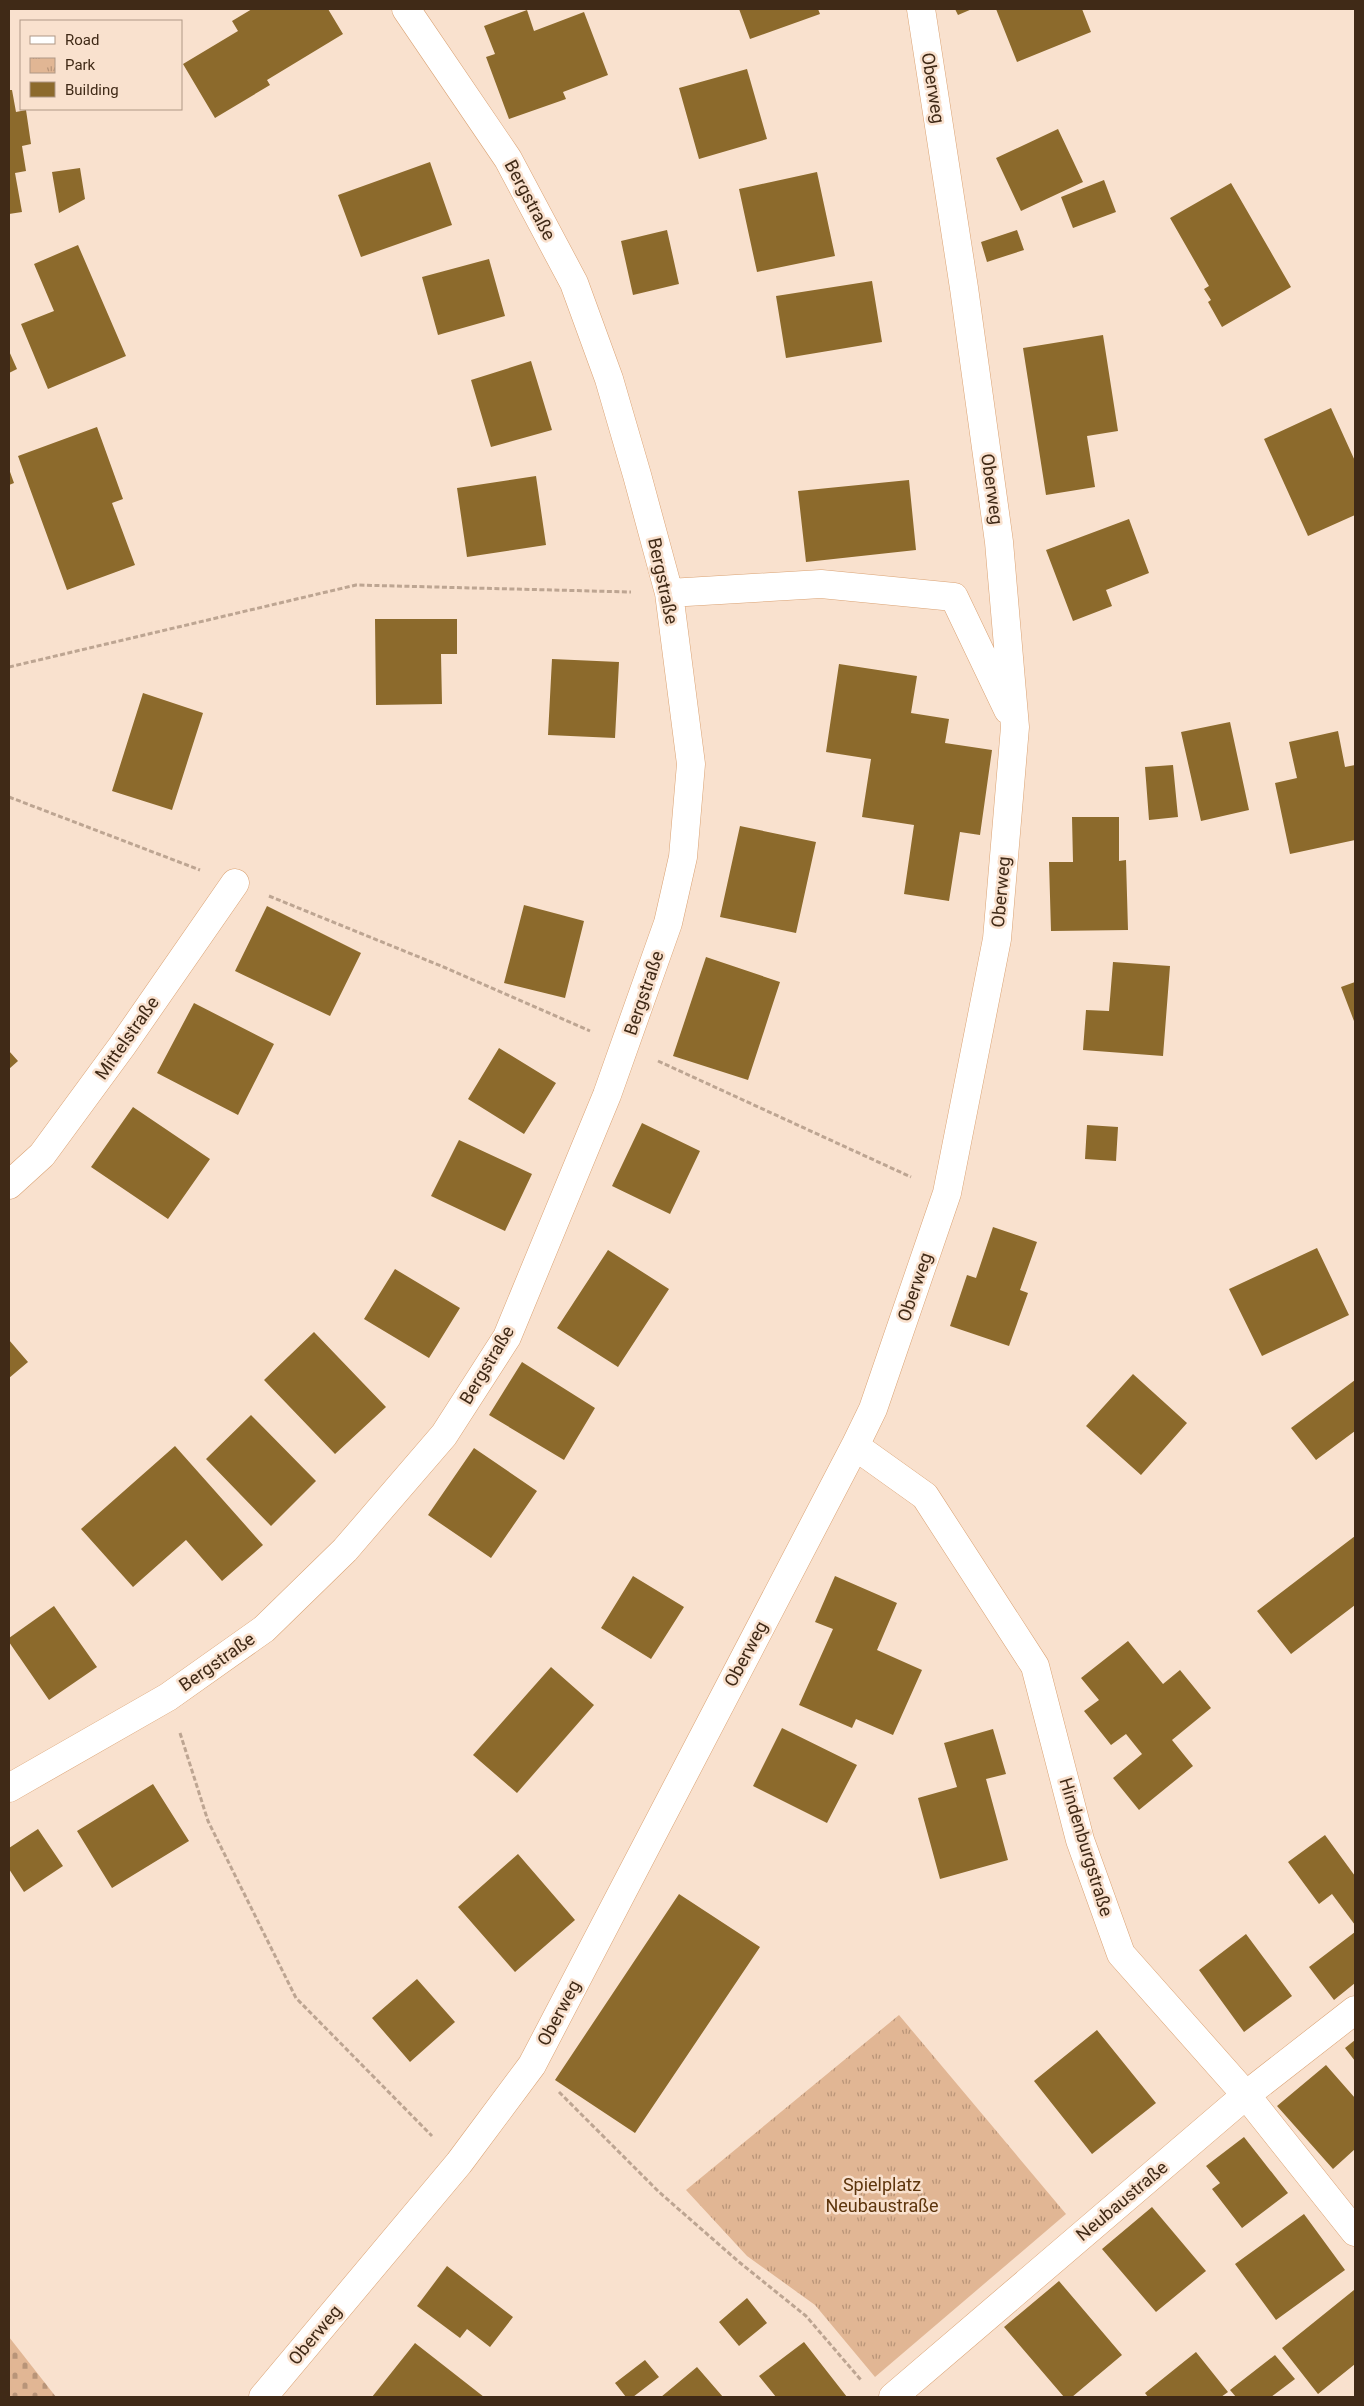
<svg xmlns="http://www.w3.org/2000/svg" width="1364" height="2406" font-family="Roboto,sans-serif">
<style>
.cemetery{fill:url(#cemetery-stones)}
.park{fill:url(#park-tufts)}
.building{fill:#8c6a2c}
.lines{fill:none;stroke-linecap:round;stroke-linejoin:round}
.minor-casing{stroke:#daa273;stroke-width:29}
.path{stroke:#bda592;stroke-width:3;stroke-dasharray:5 2.5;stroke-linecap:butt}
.minor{stroke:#fff;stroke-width:28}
.labels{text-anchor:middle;stroke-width:5;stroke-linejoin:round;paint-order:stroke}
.street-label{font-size:18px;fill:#402a17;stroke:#f9e1ce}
.park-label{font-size:18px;fill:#5d350c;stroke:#f9e1ce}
</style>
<defs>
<pattern id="cemetery-stones" width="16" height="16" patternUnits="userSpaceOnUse" patternTransform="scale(1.25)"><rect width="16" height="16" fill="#e1b694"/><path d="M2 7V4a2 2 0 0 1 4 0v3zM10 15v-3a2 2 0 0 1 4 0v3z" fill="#b89478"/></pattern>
<pattern id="park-tufts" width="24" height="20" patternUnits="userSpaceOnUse" patternTransform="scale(1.25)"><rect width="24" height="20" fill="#e1b694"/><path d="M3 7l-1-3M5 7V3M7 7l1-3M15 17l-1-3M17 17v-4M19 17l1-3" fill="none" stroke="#b89478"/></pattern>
</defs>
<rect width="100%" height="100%" fill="#f9e1ce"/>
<path class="cemetery" d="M9,2337L56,2397H9Z"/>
<path class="park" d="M899,2015L1066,2214L875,2377L815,2305L747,2256L686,2190Z"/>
<path class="building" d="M252,9H328L343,34L267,80L270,85L215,118L183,64L238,31L232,21Z
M739,9H818L820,14L750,39Z
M955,9H972L958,15Z
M996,9H1082L1091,32L1017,62Z
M527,10L534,31L584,12L608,75L563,92L566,99L509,119L486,57L495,54L484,26Z
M747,69L767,139L699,159L679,88Z
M9,90H12L16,112L26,110L31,144L22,146L26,171L15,173L22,212L9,214Z
M1058,129L1083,182L1021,211L996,158Z
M430,162L452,225L361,257L338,195Z
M80,168L85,199L59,213L52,172Z
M817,172L835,256L757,272L739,189Z
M1104,180L1116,212L1073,228L1061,197Z
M1231,183L1291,287L1222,327L1208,302L1211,300L1204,289L1209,286L1170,218Z
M667,230L679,284L633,295L621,241Z
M1017,230L1024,250L987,262L981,242Z
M78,245L126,356L48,389L21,324L54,311L34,264Z
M489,259L505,316L438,335L422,277Z
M872,281L882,342L786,358L776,296Z
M1103,335L1118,431L1087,436L1095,487L1046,495L1023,348Z
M9,351L17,369L9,373Z
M531,361L552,430L491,447L471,380Z
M1331,408L1355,461V515L1308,536L1264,439Z
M97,427L123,499L112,503L135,565L67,590L18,456Z
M9,469L14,483L9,485Z
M536,476L546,545L467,557L457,488Z
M909,480L916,550L806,562L798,491Z
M1129,519L1149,573L1106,590L1112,606L1073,621L1046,550Z
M375,619H457V654H441L442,704L376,705Z
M552,659L619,662L615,738L548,735Z
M839,664L917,676L911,713L949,719L945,743L992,750L980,835L960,832L949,901L904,894L914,825L862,817L871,759L826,752Z
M143,693L203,713L172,810L112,791Z
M1230,722L1249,810L1201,821L1181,732Z
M1338,731L1345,767L1355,765V840L1290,854L1275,783L1297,778L1289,742Z
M1173,765L1178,817L1149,820L1145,767Z
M1072,817H1119V861L1126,860L1128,930L1051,931L1049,862H1073Z
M740,826L816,842L796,933L720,917Z
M524,905L584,921L565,998L504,983Z
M267,906L361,953L330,1016L235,971Z
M706,957L780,982L748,1080L673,1056Z
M1113,962L1170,966L1163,1056L1083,1050L1086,1010L1109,1011Z
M1355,982V1021H1354L1341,987Z
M194,1003L274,1044L238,1115L157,1073Z
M499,1048L556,1083L524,1134L468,1099Z
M9,1051L18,1061L9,1069Z
M133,1107L210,1159L168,1219L91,1167Z
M642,1123L700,1151L670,1214L612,1186Z
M1087,1125L1118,1127L1116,1161L1085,1159Z
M459,1140L532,1174L505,1231L431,1196Z
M993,1227L1037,1242L1020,1290L1028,1293L1009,1346L950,1326L967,1275L976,1278Z
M1317,1248L1349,1315L1262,1356L1229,1289Z
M608,1250L669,1289L618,1367L557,1328Z
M395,1269L460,1308L429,1358L364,1319Z
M314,1332L386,1407L335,1454L264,1380Z
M9,1340L28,1362L9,1378Z
M522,1362L595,1408L564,1460L489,1415Z
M1133,1374L1187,1423L1141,1475L1086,1426Z
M1355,1380V1431L1316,1460L1291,1428Z
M251,1415L316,1481L271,1526L206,1459Z
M175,1446L263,1545L222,1581L186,1540L133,1587L81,1529Z
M474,1448L537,1491L491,1558L428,1515Z
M1355,1536V1605L1291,1654L1257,1611Z
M633,1576L684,1607L651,1659L601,1628Z
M835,1576L897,1603L877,1650L922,1670L893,1735L856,1719L852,1728L799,1705L833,1629L815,1622Z
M54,1606L97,1667L49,1700L9,1642V1638Z
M1128,1641L1163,1684L1180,1670L1211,1708L1172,1740L1193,1766L1139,1810L1113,1778L1142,1754L1126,1734L1111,1745L1084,1711L1099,1700L1081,1678Z
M551,1667L594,1705L517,1793L473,1755Z
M782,1728L857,1765L827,1823L753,1786Z
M993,1729L1006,1774L986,1779L1008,1860L940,1879L918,1798L957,1787L944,1743Z
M153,1784L189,1841L112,1888L77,1831Z
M38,1829L63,1866L24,1892L9,1869V1848Z
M1325,1835L1355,1876V1925L1332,1894L1319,1904L1288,1862Z
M518,1854L575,1920L515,1972L458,1907Z
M679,1894L760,1947L635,2133L555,2080Z
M1355,1932V1983L1334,2000L1309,1967Z
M1246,1934L1292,1996L1244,2032L1199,1970Z
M417,1979L455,2022L410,2062L372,2018Z
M1097,2030L1156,2103L1092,2154L1034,2081Z
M1355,2040V2061L1345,2048Z
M1326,2065L1355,2098V2149L1333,2169L1277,2106Z
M1244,2137L1288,2193L1242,2228L1212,2189L1220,2183L1206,2166Z
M1152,2207L1206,2271L1156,2312L1102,2249Z
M1304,2214L1345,2270L1276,2320L1235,2264Z
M447,2266L513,2317L490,2347L467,2329L460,2338L417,2306Z
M1059,2281L1122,2355L1072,2397H1064L1004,2327Z
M1354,2290L1355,2364L1318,2394L1282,2348Z
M747,2298L767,2323L739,2346L719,2322Z
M804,2342L847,2397H776L759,2376Z
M415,2343L484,2397H372Z
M1196,2352L1228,2392L1221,2397H1148L1145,2393Z
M1275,2355L1295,2379L1271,2397H1236L1230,2390Z
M645,2360L659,2377L633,2397H626L615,2383Z
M697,2367L723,2397H661Z"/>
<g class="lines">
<defs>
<path id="minor" d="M669,593L821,584L954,597L1008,710
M9,1185L42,1155L122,1046L235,883
M855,1446L925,1496L1035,1666L1080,1840L1121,1954L1246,2095L1355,2232
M9,1788L168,1697L264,1629L345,1550L444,1435L507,1337L607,1095L668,923L683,857L691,764L669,593L637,475L609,379L574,283L508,159L406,9
M263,2397L459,2163L532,2065L855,1446L873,1409L947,1193L997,939L1015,727L999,542L964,288L921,9
M893,2397L1246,2095L1355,2010"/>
</defs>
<use href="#minor" class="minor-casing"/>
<path class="path" d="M9,667L356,585L631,592
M9,797L200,870
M269,896L446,968L590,1031
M658,1061L911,1177
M180,1733L208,1821L296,1998L432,2136
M559,2092L659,2192L739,2262L806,2316L861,2380"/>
<use href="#minor" class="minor"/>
</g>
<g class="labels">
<g class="street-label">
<text transform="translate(933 88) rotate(81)" y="6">Oberweg</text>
<text transform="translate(530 200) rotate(62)" y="6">Bergstraße</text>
<text transform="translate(992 489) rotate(82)" y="6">Oberweg</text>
<text transform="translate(663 581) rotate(78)" y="6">Bergstraße</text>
<text transform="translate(1001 892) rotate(-85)" y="6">Oberweg</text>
<text transform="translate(644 993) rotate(-71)" y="6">Bergstraße</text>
<text transform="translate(127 1038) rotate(-55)" y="6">Mittelstraße</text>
<text transform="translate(915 1287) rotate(-71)" y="6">Oberweg</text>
<text transform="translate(487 1365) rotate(-59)" y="6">Bergstraße</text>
<text transform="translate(746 1654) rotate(-62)" y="6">Oberweg</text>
<text transform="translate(217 1662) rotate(-35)" y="6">Bergstraße</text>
<text transform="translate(1086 1847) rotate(73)" y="6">Hindenburgstraße</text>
<text transform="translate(559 2013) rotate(-62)" y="6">Oberweg</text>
<text transform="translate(1122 2201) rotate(-40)" y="6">Neubaustraße</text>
<text transform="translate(315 2335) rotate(-50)" y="6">Oberweg</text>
</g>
<g class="park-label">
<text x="882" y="2191">Spielplatz<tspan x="882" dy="21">Neubaustraße</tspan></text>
</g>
</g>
<rect width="1364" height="2406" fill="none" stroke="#402a17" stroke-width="20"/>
<rect x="20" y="20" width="162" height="90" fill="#f9e1ce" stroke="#af9885"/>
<rect x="30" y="36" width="25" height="8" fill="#ffffff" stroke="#af9885"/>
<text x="65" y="45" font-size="15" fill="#402a17">Road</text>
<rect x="30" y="58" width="25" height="15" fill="url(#park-tufts)" stroke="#af9885"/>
<text x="65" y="70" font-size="15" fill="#402a17">Park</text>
<rect x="30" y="82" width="25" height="15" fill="#8c6a2c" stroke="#af9885"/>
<text x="65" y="95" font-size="15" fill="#402a17">Building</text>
</svg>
